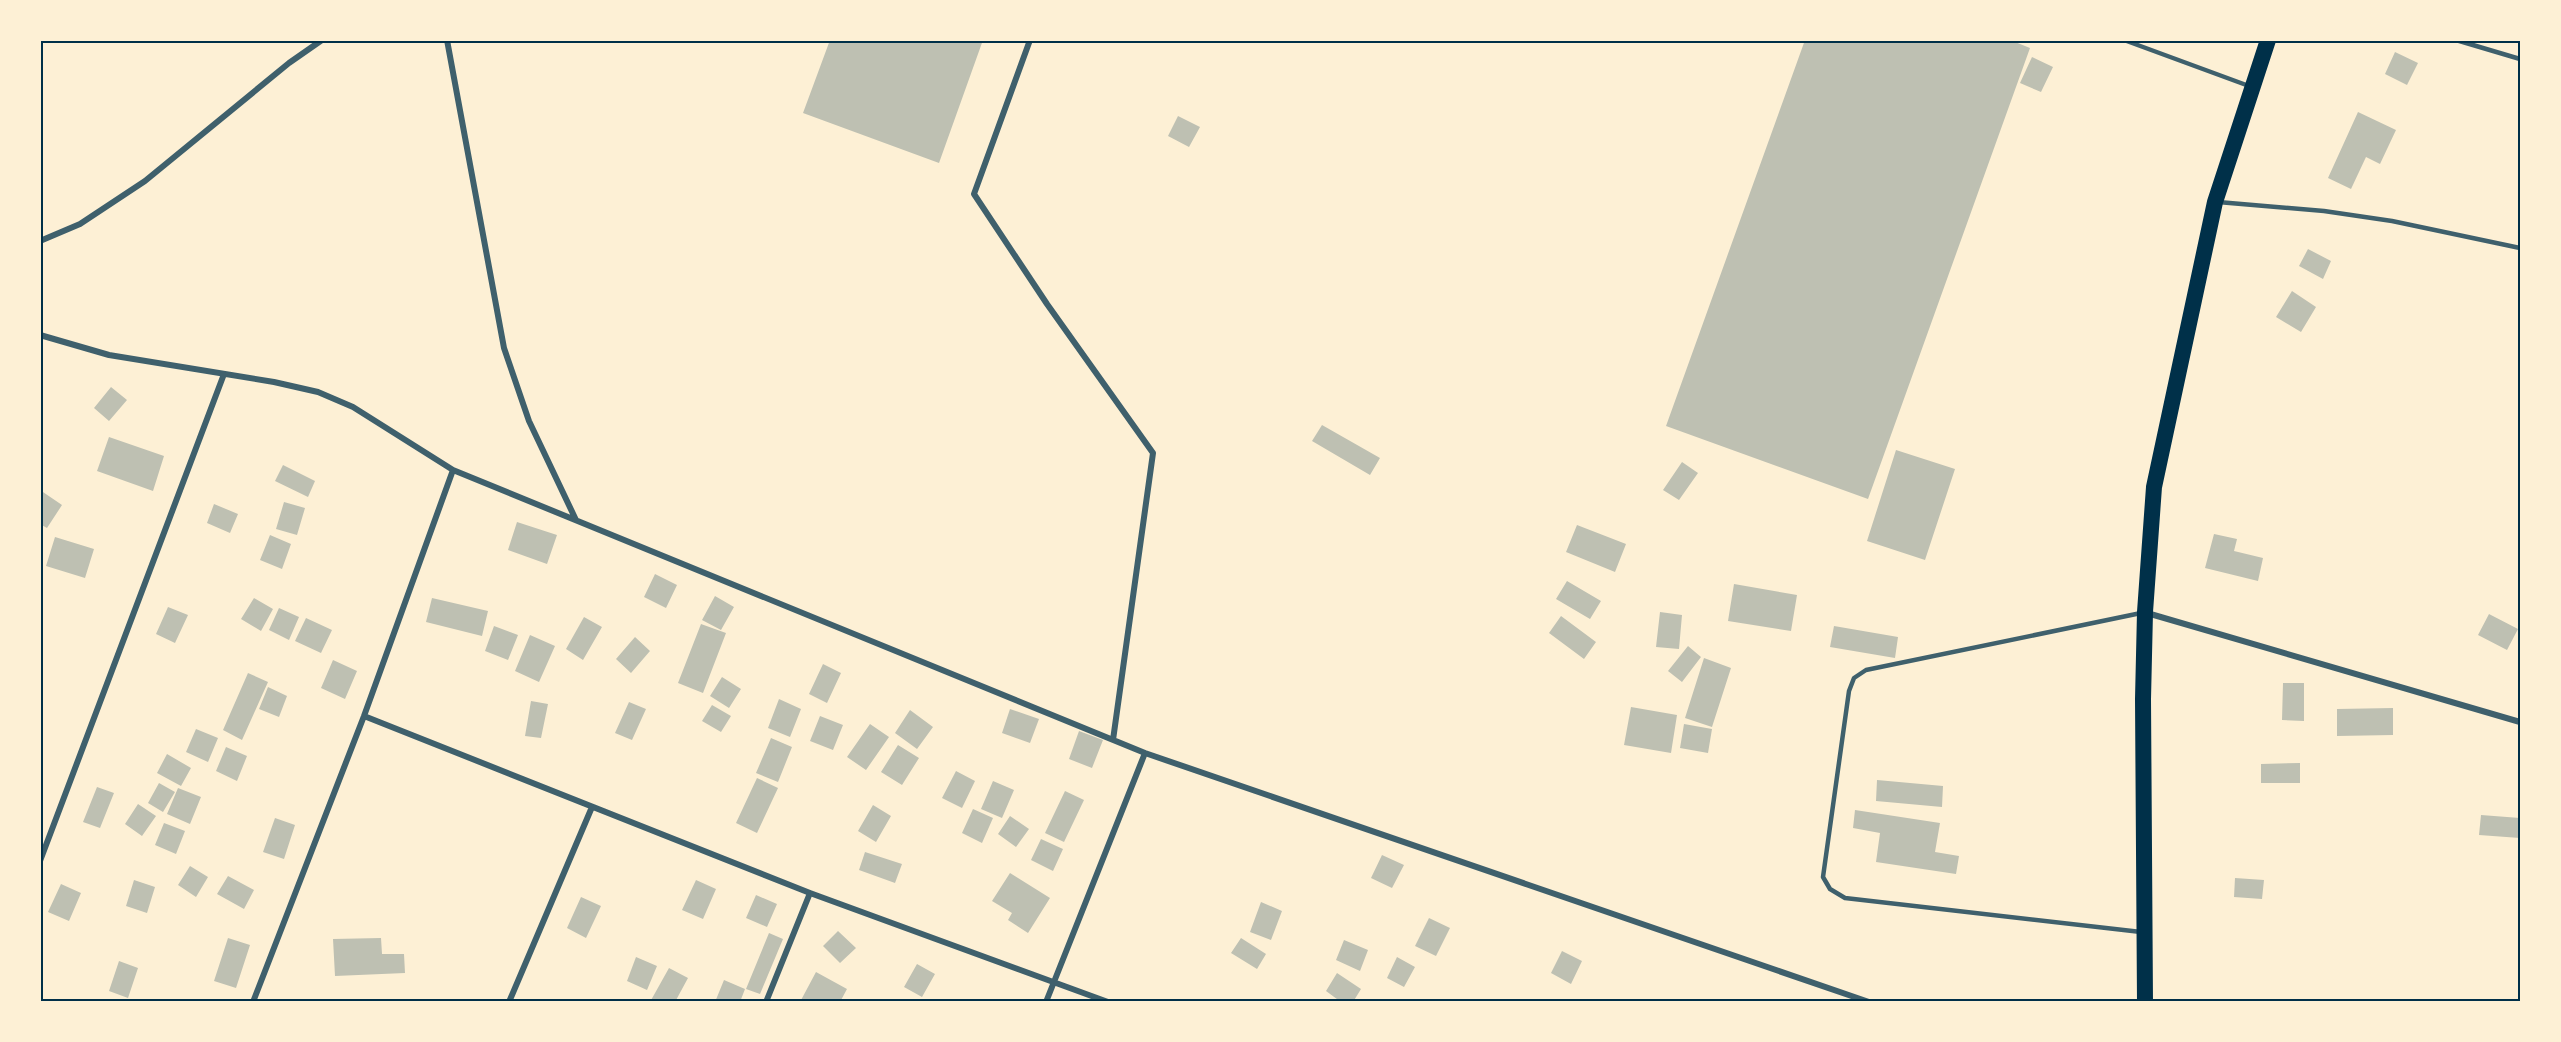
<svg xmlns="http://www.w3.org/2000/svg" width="2561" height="1042" font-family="'PT Sans',sans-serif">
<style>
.building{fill:#bec0b2}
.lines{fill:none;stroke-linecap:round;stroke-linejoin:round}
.service{stroke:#3f606c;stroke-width:4.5}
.minor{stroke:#3f606c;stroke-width:6}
.trunk{stroke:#003049;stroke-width:16}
.neatline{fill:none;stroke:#003049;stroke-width:2}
</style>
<rect width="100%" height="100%" fill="#fdf0d5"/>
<path class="building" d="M830,40H983L939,163L803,113Z
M1805,40H2010L2030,48L1868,499L1666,426Z
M2395,52L2418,63L2407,85L2385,74Z
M2032,57L2053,67L2041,92L2020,83Z
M2358,112L2396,130L2380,164L2366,157L2351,189L2328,178Z
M1178,116L1200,127L1189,147L1168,136Z
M2308,249L2331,261L2323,279L2299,266Z
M2292,291L2316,307L2301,332L2276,317Z
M111,387L127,400L109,421L94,408Z
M1322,425L1380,458L1370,475L1312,441Z
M109,437L164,456L153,491L97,471Z
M1896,450L1955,469L1925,560L1867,541Z
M1682,462L1698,473L1679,500L1663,490Z
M283,465L315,481L308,497L275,481Z
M40,490L62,505L47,528L40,524Z
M284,502L305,508L297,535L276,529Z
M214,504L238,514L230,533L207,523Z
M517,522L557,535L547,564L508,550Z
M1577,525L1626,544L1615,572L1566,552Z
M2214,534L2237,539L2234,551L2263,558L2258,581L2205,568Z
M270,535L291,544L282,569L260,560Z
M55,537L94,549L85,578L46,566Z
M655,574L677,585L666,608L644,597Z
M1567,581L1601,601L1590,619L1556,599Z
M1734,584L1797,595L1791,631L1728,621Z
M715,596L734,607L721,630L702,620Z
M254,598L273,609L261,631L241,619Z
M432,598L488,611L482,636L426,622Z
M168,607L188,615L175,643L156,634Z
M279,608L299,617L289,640L269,630Z
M1660,612L1682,615L1679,649L1656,647Z
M2489,614L2518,629L2507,650L2478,635Z
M1561,616L1596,642L1584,659L1549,633Z
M584,617L602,627L583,660L566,649Z
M306,618L332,630L321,653L295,641Z
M701,624L726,633L703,693L678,683Z
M494,626L518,635L508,660L485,651Z
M1834,626L1898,637L1895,658L1830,647Z
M530,635L555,646L539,682L515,671Z
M635,637L650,651L631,673L616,659Z
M1688,646L1701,657L1682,682L1668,671Z
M1704,658L1731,668L1712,727L1685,718Z
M333,660L357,671L345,699L321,688Z
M823,664L841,673L827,703L809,694Z
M248,673L268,682L242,740L223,730Z
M722,677L741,689L729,708L710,696Z
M2283,683H2304V721L2282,720Z
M268,687L287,696L279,717L259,709Z
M779,699L801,709L790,737L768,728Z
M531,701L548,704L541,738L525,736Z
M629,702L646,709L632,740L615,733Z
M712,705L731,716L721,732L702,721Z
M1631,707L1677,715L1671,753L1624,745Z
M2393,708V735L2337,736V709Z
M1010,709L1039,719L1030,743L1002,733Z
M910,710L933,727L917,749L895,733Z
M820,716L843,725L833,750L810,741Z
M870,724L889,737L866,770L847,757Z
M1684,724L1712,729L1708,753L1680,748Z
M196,729L218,738L208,762L186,752Z
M1079,731L1103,740L1092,768L1069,759Z
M771,738L792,747L778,782L756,773Z
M898,745L919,758L902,785L881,772Z
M226,747L247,756L237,781L216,771Z
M167,754L191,768L181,786L157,773Z
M2300,763V783H2261V764Z
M956,771L975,781L962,808L942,798Z
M757,778L778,788L757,833L736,823Z
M1877,780L1943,786L1942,807L1876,801Z
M993,781L1014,790L1002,818L981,809Z
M159,783L175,792L163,812L148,803Z
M97,787L114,793L100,828L83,822Z
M178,788L201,797L190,824L167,814Z
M1065,791L1084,800L1064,842L1045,833Z
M138,804L156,816L142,836L125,824Z
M873,805L891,816L876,842L858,831Z
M973,809L993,818L982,843L962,833Z
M1855,810L1940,823L1935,852L1959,856L1956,874L1876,862L1880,833L1853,828Z
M2481,815L2520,818V838L2479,835Z
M1010,816L1029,829L1016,847L998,834Z
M275,818L295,825L284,859L263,852Z
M164,823L185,831L176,854L155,845Z
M1041,839L1063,849L1053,871L1031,860Z
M865,852L902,864L895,883L859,870Z
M1382,855L1404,865L1392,888L1371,878Z
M190,866L208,877L196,897L178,885Z
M1010,873L1050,898L1028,933L1008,920L1012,913L992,901Z
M228,876L254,890L244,909L217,894Z
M2235,878L2264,880L2262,899L2234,897Z
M134,880L155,887L147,913L126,906Z
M696,880L716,889L703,919L682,910Z
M61,884L81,893L69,921L48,912Z
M756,895L777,904L767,927L746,918Z
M581,897L601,906L586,938L567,928Z
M1261,902L1282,911L1271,940L1250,932Z
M1429,918L1450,928L1436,956L1415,946Z
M838,931L856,948L840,963L823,946Z
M769,933L783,939L760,994L746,989Z
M228,938L250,945L236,988L214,981Z
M381,938L382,954H404L405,973L335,976L333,939Z
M1241,938L1266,954L1257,969L1231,953Z
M1344,940L1368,950L1360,971L1336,960Z
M1562,951L1582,961L1571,984L1551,973Z
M636,957L657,966L647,990L627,981Z
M1397,957L1415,967L1404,987L1387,978Z
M119,961L138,968L128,998L109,991Z
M917,964L935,974L922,997L904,987Z
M669,968L688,978L675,1002H650Z
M816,972L847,989L840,1002H800Z
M1337,973L1361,989L1353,1002H1341L1326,991Z
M724,980L745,989L740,1002H715Z"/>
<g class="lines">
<path class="service" d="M2124,40L2249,86
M2456,40L2520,59
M2218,202L2324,211L2392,221L2520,248
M2141,932L1845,898L1830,889L1823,877L1849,691L1854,678L1866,670L2141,613"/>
<path class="minor" d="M447,40L504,348L529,421L576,520
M1030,40L974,194L1047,304L1153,453L1113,740
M40,241L80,224L145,181L289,63L322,40
M40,335L109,355L274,382L318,392L353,407L453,470L1145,753L1869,1002
M2147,613L2520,722
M364,716L810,893L1108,1002
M40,861L224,374
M253,1002L364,716L453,470
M509,1002L592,807
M766,1002L810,893
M1046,1002L1145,753"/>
<path class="trunk" d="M2145,1002L2143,699L2145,612L2154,487L2215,202L2268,40"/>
</g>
<rect width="2561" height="1042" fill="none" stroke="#fdf0d5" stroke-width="84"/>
<rect x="42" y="42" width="2477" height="958" class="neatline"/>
</svg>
